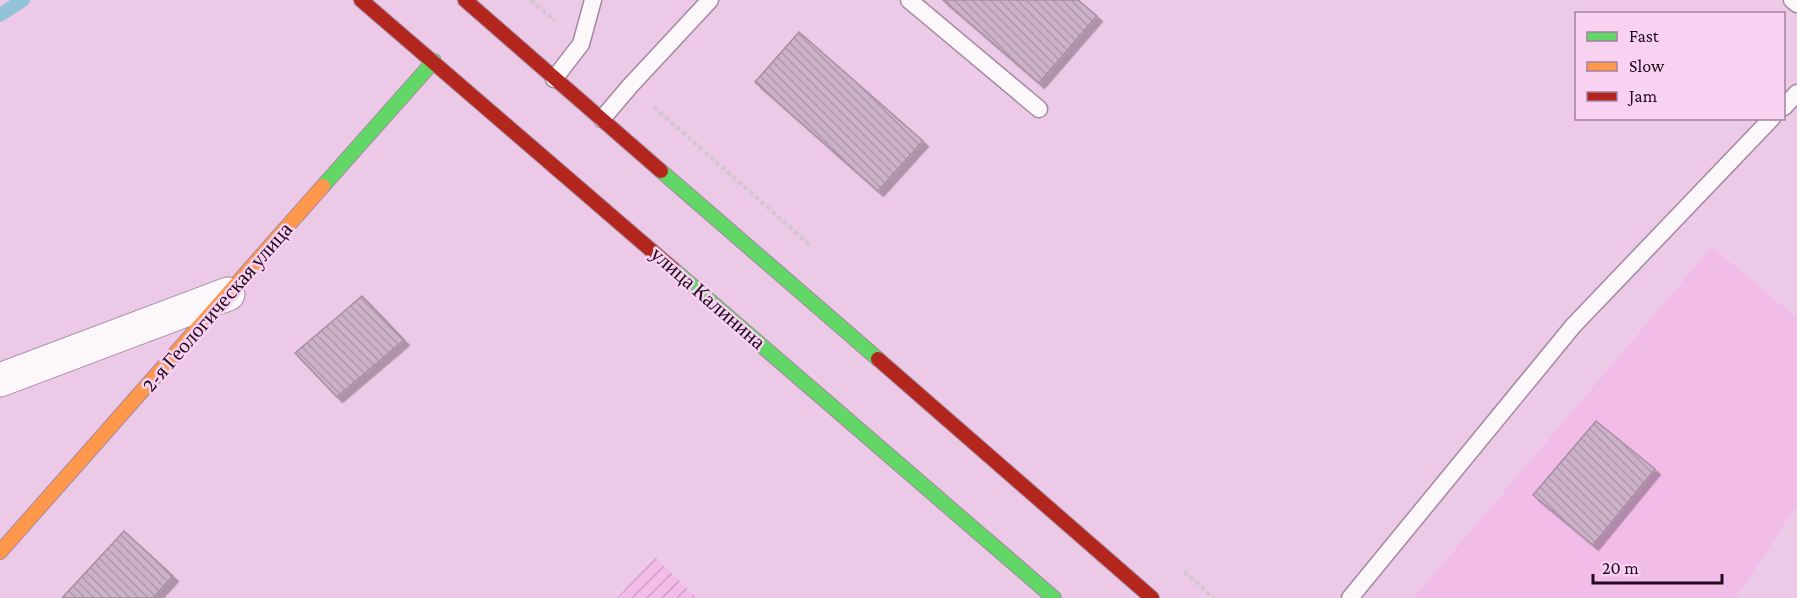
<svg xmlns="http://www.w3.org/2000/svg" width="1797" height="598" font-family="'Crimson Pro',serif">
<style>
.built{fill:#f2bce9}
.industrial{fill:url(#industrial-furrows)}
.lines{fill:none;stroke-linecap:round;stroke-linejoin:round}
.stream{stroke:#92c3d9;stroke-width:14}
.building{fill:url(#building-back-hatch);stroke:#a88da3;stroke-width:1.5;filter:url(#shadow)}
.lane-casing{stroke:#a3899f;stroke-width:19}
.street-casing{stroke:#a3899f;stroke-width:35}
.fast-casing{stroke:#a3899f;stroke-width:16}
.slow-casing{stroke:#a3899f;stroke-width:16}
.jam-casing{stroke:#a3899f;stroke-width:16}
.path{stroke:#d2c7d0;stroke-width:4;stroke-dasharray:4.5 3;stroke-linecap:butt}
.lane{stroke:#fcf7fb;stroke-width:16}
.street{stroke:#fcf7fb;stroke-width:33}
.fast{stroke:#63d668;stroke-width:14}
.slow{stroke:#ff974d;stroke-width:14}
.jam{stroke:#b3261e;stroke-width:14}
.labels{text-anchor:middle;stroke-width:5;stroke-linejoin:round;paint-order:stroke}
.street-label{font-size:21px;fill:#220b1f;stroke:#f9d2f2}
</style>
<defs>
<pattern id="industrial-furrows" width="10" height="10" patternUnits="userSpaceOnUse" patternTransform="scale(1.5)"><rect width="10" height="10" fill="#f2bce9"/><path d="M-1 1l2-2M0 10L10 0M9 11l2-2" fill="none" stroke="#cfa0c7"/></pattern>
<pattern id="building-back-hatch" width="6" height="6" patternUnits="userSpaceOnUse" patternTransform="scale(1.5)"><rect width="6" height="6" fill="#ccb2c8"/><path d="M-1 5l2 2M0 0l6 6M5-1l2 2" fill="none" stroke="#af98ab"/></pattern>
<filter id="shadow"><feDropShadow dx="5.5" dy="5.5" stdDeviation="0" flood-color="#0004"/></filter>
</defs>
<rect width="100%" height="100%" fill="#ecc9e6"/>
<path class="built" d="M1712,247L1797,318V505L1736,598H1414Z"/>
<path class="industrial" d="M655,557L697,598H617Z"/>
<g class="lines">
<path class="stream" d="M0,15L23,0"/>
</g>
<path class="building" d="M943,0H1078L1097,16L1039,83Z
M799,32L923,141L878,191L755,82Z
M362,296L404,340L337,397L295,353Z
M1596,421L1655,469L1593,545L1533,495Z
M124,531L173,576L153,598H62Z"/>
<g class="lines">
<defs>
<path id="lane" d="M909,0L1039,109
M1792,0L1797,4
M554,79L581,44L593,0
M1784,107L1797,93
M602,119L630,86L710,0
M1350,598L1573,326L1772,118"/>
<path id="street" d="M0,380L228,294"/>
<path id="fast" d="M661,171L878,359
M323,186L434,61
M673,269L1054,598"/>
<path id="slow" d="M0,552L323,186"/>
<path id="jam" d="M361,0L673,269
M465,0L661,171
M878,359L1152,598"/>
</defs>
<use href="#lane" class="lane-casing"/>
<use href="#street" class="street-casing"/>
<use href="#fast" class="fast-casing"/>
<use href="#slow" class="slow-casing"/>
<use href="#jam" class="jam-casing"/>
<path class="path" d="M531,0L555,21
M654,107L810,245
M1184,572L1214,598"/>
<use href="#lane" class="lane"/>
<use href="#street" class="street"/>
<use href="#fast" class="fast"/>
<use href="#slow" class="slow"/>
<use href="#jam" class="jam"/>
</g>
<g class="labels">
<g class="street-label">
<text transform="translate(708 298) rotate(41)" y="7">улица Калинина</text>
<text transform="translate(217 307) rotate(-49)" y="7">2-я Геологическая улица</text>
</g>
</g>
<rect x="1575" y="12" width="210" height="108" fill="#f9d2f2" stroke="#a3829e" stroke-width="1.5"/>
<rect x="1587" y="32" width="30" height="9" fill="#63d668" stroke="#a3829e" stroke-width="1.5"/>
<text x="1629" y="42" font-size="18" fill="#220b1f">Fast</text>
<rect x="1587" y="62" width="30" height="9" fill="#ff974d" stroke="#a3829e" stroke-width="1.5"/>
<text x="1629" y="72" font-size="18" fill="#220b1f">Slow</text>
<rect x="1587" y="92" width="30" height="9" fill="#b3261e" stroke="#a3829e" stroke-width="1.5"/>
<text x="1629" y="102" font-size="18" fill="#220b1f">Jam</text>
<path d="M1593 574v9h129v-9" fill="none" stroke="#220b1f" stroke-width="3"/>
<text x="1602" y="574" font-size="18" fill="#220b1f" stroke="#f9d2f2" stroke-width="4.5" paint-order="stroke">20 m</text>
</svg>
